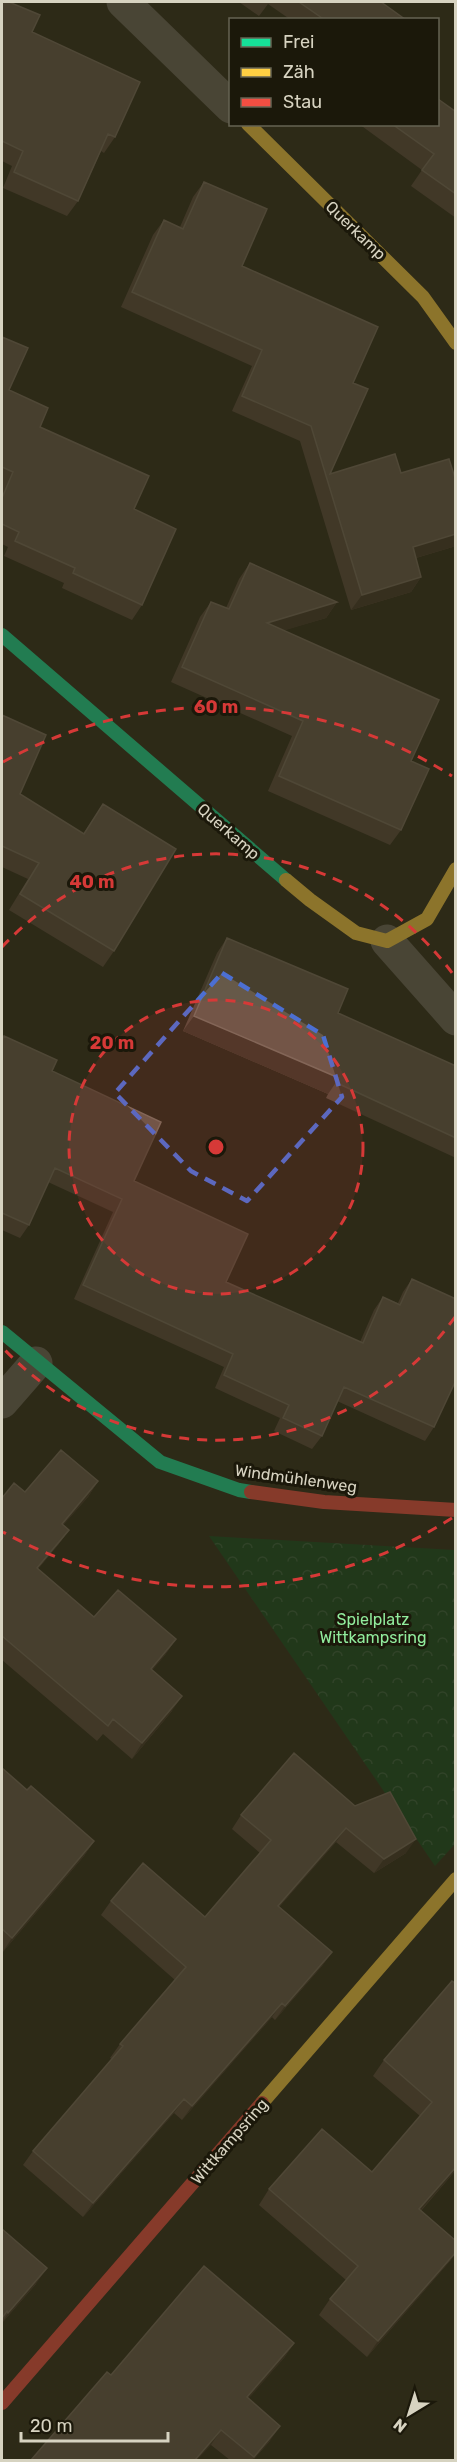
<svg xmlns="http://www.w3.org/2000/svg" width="457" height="2462" font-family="Rubik,sans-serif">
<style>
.park{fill:url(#park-crowns)}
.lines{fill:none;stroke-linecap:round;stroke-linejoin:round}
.street{stroke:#6a675a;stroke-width:33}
.fast{stroke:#16e098;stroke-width:14}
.slow{stroke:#ffcf43;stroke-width:14}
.jam{stroke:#f24e42;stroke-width:14}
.wall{fill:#594a3b}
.shaded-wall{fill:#423727}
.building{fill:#665949;stroke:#786c5c;stroke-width:1.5}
.marked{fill:none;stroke:#4c6fd2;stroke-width:4.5;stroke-dasharray:12 8;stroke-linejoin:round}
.ring{fill:none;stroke:#d63937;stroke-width:3;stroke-dasharray:10 8}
.labels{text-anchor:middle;stroke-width:6;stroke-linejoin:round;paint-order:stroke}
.street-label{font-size:16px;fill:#d7d3c1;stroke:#1b180a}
.park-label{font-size:16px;fill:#91ec9d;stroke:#1b180a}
.centre{fill:#d63937;stroke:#1b180a;stroke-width:3}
.ring-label{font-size:18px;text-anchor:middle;font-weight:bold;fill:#d63937;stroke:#1b180a;stroke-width:6;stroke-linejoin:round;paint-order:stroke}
</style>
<defs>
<pattern id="park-crowns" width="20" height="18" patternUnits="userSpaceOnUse" patternTransform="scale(1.5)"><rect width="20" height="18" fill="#13491e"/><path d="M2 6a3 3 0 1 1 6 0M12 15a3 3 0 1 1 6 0" fill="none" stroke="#35623d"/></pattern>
</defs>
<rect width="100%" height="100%" fill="#2e2a18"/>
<path class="park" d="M209,1536L455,1550V1844L435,1866Z"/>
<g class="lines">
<path class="street" d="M123,2L231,107
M387,941L456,1019
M2,1402L36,1363"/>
<path class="fast" d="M2,635L286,880
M2,1332L160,1462L239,1490L251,1492"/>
<path class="slow" d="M248,124L423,297L456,343
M286,880L310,900L356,933L387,941L427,919L456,869
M262,2103L456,1879"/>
<path class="jam" d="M251,1492L324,1502L456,1510
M2,2403L262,2103"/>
</g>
<path class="wall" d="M2,2L32,32L115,137L104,153L101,151L78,201L67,216L3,188L12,166L2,161Z
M239,2H381L406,20H291L268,4L259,16Z
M456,112V218L411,186L422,170L359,124H438Z
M204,182L242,266L353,383L330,474L401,473L456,546L416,558L421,577L411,592L351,610L300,441L232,411L252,366L121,307L153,235L164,220L180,227L193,197Z
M2,337L9,390L40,427L134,509L142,605L132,620L62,588L64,583L4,556L8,547L2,544V490L3,487L2,486Z
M250,563L337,602L326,618L284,630L411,761L401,830L390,845L268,791L292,736L171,682L200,617L211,602L226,608L239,579Z
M2,715L20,794L83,834L103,804L114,951L103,967L9,910L28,879L2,867Z
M227,938L338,1013L456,1066V1158L326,1098L328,1094L183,1031L217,953Z
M4,1036L52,1071L134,1181L226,1282L360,1342L374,1310L383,1297L398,1303L403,1292L412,1279L434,1427L425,1441L337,1401L322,1436L312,1449L274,1431L280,1418L215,1388L224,1367L74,1299L113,1212L48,1182L29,1225L20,1238L2,1230V1039Z
M98,1481L88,1497L63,1525L69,1530L58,1545L38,1569L94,1617L176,1639L165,1655L152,1670L172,1711L132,1759L103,1734L97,1741L2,1660V1498L25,1492Z
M294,1753L406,1853L374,1873L336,1842L279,1907L332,1952L322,1966L275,2020L272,2017L182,2120L174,2113L83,2217L23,2165L33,2151L112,2059L110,2058L120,2044L175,1980L101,1915L111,1901L205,1917L260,1853L232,1829L241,1815Z
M2,1768L27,1790L94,1841L84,1856L2,1953Z
M456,1982V2170L421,2211L456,2241V2253L450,2261L367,2357L319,2315L330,2299L346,2280L259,2205L269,2189L372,2172L420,2116L373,2076L384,2060Z
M2,2229L36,2284L2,2323Z
M294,2343L284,2358L248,2398L270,2441L253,2460H230L211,2445L111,2375Z"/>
<path class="shaded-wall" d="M456,534V546L402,562L413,547Z
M421,577L411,592L351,610L362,595Z
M337,602L326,618L256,639L267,623Z
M194,1016L339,1078L328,1094L183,1031Z
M98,1481L88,1497L51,1539L62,1524Z
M69,1530L58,1545L26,1583L37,1568Z
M176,1639L165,1655L140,1685L151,1669Z
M182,1696L172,1711L132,1759L142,1743Z
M346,1828L336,1842L268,1920L278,1906Z
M416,1839L406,1853L374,1873L384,1859Z
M94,1841L84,1856L2,1953L12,1938Z
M332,1952L322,1966L275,2020L285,2006Z
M282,2003L272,2017L182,2120L192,2106Z
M184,2099L174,2113L83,2217L93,2203Z
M456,2167V2170L408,2225L419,2209Z
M456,2252L450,2261L367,2357L378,2341Z
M47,2268L36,2284L2,2323L8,2313Z
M294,2343L284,2358L237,2412L247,2397Z
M280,2426L270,2441L253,2460H252Z
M221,2430L211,2445L197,2460H195Z"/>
<path class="building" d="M2,2H9L40,15L32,32L140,82L115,137L108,134L78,201L14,172L23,151L2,141Z
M299,2H381L406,20H325Z
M438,99L456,112V194L422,170L434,154L392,124H438Z
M204,182L267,209L242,266L378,327L353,383L368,389L330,474L395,454L401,473L449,459L456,481V534L413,547L421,577L362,595L311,426L242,396L262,350L132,292L164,220L183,229Z
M2,337L28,348L9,390L48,408L40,427L149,476L134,509L176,529L142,605L73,573L75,568L15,541L19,532L2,524V498L13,472L2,467Z
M250,563L337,602L267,623L439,700L411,761L429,769L401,830L279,776L303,721L182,667L211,602L229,609Z
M2,715L46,735L20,794L84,834L103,804L176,849L114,951L20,894L39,863L2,846Z
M227,938L348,989L338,1013L456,1066V1138L337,1083L339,1078L194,1016Z
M4,1036L57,1060L52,1071L161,1122L134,1181L248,1234L226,1282L363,1343L383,1297L400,1305L412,1279L456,1299V1380L434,1427L344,1387L322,1436L283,1418L289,1405L224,1375L233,1354L83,1285L122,1199L55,1168L29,1225L2,1213V1041Z
M61,1450L98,1481L62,1524L69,1530L37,1568L94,1617L118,1590L176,1639L151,1669L182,1696L142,1743L113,1719L108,1726L2,1636V1498L14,1483L25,1492Z
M294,1753L355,1806L390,1792L416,1839L384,1859L346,1828L278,1906L332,1952L285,2006L282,2003L192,2106L184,2099L93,2203L33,2151L123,2046L120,2044L186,1967L111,1901L143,1863L205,1917L271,1840L241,1815Z
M2,1768L27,1790L31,1786L94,1841L12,1938L2,1929Z
M452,1981L455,1983L456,1982V2167L419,2209L456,2241V2252L378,2341L330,2299L358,2266L269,2189L322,2129L372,2172L432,2102L384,2060Z
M2,2229L47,2268L8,2313L7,2311L2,2318Z
M204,2266L294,2343L247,2397L280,2426L254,2457L221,2430L195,2460H31L107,2372L111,2375Z"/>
<path d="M0 0H457V2462H0ZM222,973L323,1035L342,1097L247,1201L191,1171L115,1093Z" fill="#2e2a18" fill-opacity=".55" fill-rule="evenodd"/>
<path class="marked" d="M222,973L323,1035L342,1097L247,1201L191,1171L115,1093Z"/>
<circle cx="216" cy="1147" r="147" fill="#d63937" fill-opacity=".12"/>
<g class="ring">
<circle cx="216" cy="1147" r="147"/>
<path d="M455 1317A293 293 0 0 1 2 1347M2 947A293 293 0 0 1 455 977"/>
<path d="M452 1518A440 440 0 0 1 3 1532M3 762A440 440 0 0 1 452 776"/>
</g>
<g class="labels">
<g class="street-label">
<text transform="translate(356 230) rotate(44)" y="6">Querkamp</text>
<text transform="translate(229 831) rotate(41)" y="6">Querkamp</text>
<text transform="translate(296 1478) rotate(8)" y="6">Windmühlenweg</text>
<text transform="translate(229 2141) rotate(-49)" y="6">Wittkampsring</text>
</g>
<g class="park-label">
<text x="373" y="1625">Spielplatz<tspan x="373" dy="18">Wittkampsring</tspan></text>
</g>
</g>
<circle cx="216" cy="1147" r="9" class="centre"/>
<g class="ring-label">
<text x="216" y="713">60 m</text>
<text x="92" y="888">40 m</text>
<text x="112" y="1049">20 m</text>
</g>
<rect width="457" height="2462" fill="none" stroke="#d7d3c1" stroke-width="6"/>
<rect x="229" y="18" width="210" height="108" fill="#1b180a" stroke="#666353" stroke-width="1.5"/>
<rect x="241" y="38" width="30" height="9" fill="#16e098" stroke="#666353" stroke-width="1.5"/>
<text x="283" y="48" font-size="18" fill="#d7d3c1">Frei</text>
<rect x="241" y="68" width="30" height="9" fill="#ffcf43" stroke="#666353" stroke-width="1.5"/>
<text x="283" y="78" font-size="18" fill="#d7d3c1">Zäh</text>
<rect x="241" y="98" width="30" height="9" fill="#f24e42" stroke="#666353" stroke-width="1.5"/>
<text x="283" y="108" font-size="18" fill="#d7d3c1">Stau</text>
<g transform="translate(409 2414) rotate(218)" stroke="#1b180a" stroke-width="4.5" paint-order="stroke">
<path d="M0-4.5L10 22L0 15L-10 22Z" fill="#d7d3c1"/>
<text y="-9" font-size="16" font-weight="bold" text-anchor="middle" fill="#d7d3c1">N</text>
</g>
<path d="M21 2432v9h147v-9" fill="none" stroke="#d7d3c1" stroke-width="3"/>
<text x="30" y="2432" font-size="18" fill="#d7d3c1" stroke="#1b180a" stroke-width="4.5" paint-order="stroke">20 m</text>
</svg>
